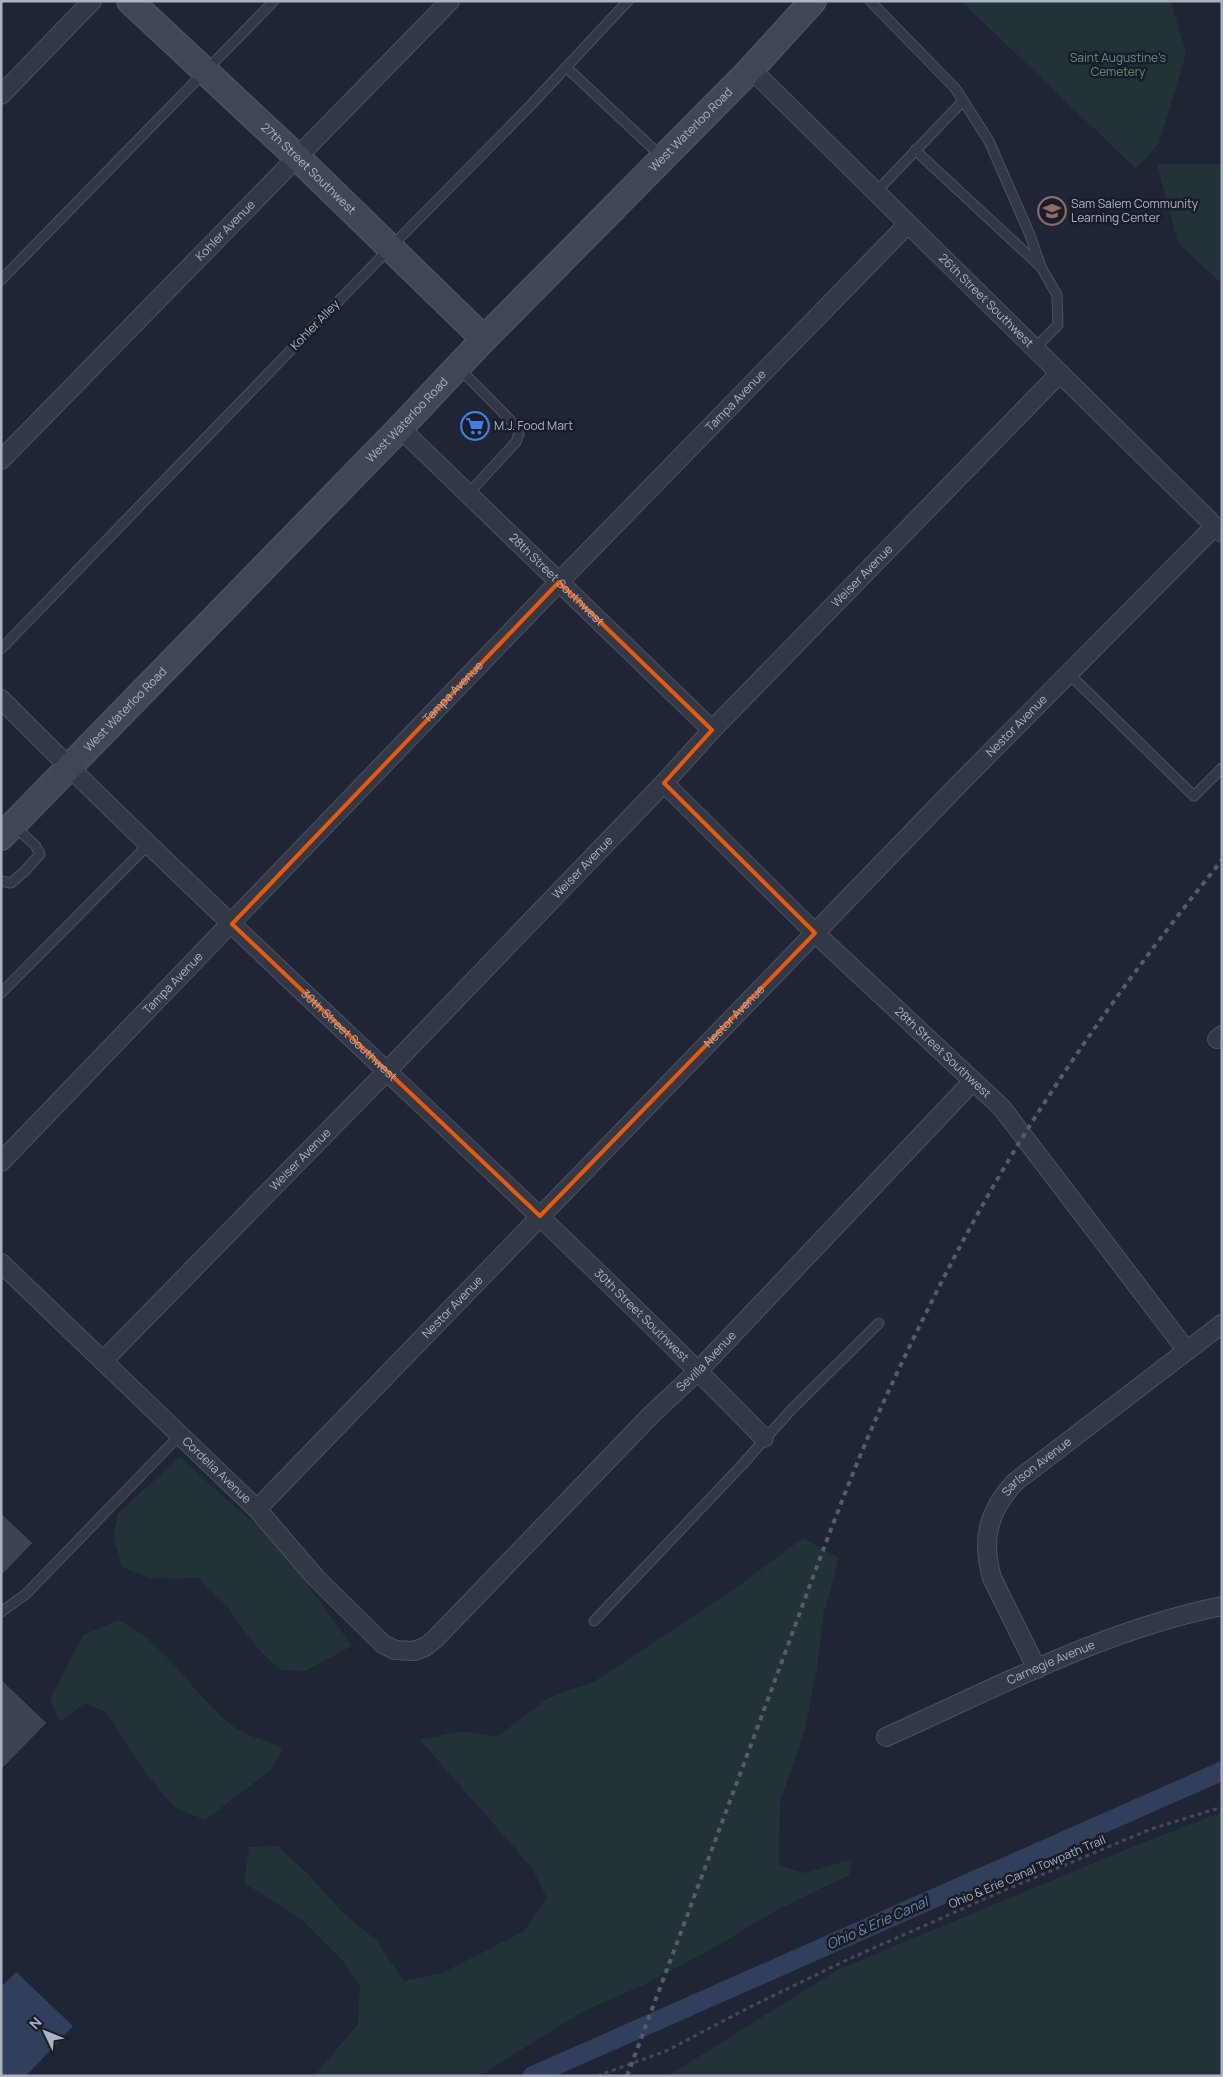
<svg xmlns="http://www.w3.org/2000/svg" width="1223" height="2077" font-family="Manrope,sans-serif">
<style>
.green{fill:#223236}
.water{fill:#323f5c}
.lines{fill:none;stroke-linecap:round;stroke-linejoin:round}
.canal{stroke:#323f5c;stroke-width:19}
.building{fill:#3b4355;stroke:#1a1f2b}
.lane-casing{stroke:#4d5260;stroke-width:11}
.street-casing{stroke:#4d5260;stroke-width:20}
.secondary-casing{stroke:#4d5260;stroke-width:28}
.path{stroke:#3e4e53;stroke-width:3;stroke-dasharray:4 4;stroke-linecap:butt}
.lane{stroke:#323845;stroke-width:9}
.street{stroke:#323845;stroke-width:18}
.secondary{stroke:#404658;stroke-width:25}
.rail{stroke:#545b6c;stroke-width:4;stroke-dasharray:5 5;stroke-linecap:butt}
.marked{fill:none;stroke:#e8590c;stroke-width:4;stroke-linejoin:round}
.labels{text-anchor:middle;stroke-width:5;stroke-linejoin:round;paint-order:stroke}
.park-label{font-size:12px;fill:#659175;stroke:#181d29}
.street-label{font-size:12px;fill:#acb2c2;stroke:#181d29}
.poi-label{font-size:12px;fill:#acb2c2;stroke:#181d29;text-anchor:start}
.water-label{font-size:14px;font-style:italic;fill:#7485aa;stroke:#181d29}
</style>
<rect width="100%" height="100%" fill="#1f2534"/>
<path class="green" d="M961,1H1171L1186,54L1159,143L1136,169Z
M1157,164H1222V284L1178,243Z
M180,1457L227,1500L275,1540L352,1646L305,1671L281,1670L261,1652L238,1623L228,1607L198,1578L152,1579L122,1567L113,1536L118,1513Z
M803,1538L839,1558L824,1613L817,1668L805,1730L780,1802L779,1866L806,1873L852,1859L849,1875L773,1912L712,1949L637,1988L584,2011L479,2076H314L358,2024L360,1987L343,1961L301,1919L244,1883L249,1847L278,1846L309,1875L342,1912L376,1940L404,1981L442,1973L523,1932L547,1898L532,1868L420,1740L462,1731L497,1737L548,1698L595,1681L737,1587Z
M118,1620C166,1642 192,1694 233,1726C245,1735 269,1742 283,1748L271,1770L205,1820L174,1807L144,1771L106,1712L85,1703L60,1722L50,1699L83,1635Z
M1222,1812V2076H668L837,1970L1132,1847Z"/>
<path class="water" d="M16,1972L73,2026L26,2076H1V1987Z"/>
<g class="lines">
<path class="canal" d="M532,2076L1222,1771"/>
</g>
<path class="building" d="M1,1513L33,1543L1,1576Z
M1,1679L47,1723L1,1770Z"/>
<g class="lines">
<defs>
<path id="lane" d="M870,1L955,88L989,141L1030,235L1041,267
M566,67L663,158
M915,150L1041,267L1057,295L1058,325L1035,348
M876,192L963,101
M1,280L274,1
M458,367L516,426L519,434L516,442L468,494
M1,649L390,248L529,107L628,1
M1068,673L1194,796L1222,768
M1,881L11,883L25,871L40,854L35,845L14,826
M1,993L149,844
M1,1612L26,1594L180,1435
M594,1621L742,1465L790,1411L879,1323"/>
<g id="street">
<path id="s1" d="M751,69L1222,533"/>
<path d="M1,95L92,1"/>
<path id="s2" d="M400,428L712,730"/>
<path id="s3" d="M1,460L450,1"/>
<path id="s4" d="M1,699C251,951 517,1185 764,1438"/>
<path id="s5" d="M664,783L815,933L1002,1108L1187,1351"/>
<path d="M1217,1039L1222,1035"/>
<path id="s6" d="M1,1162L559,582L908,224"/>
<path id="s7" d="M1,1263L257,1509L316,1578L383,1644L395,1650L414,1651L425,1647L435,1639L652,1414L698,1371L973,1081"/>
<path id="s8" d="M103,1361L386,1072L664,783L712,730L1060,373"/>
<path id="s9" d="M257,1509L965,778L1215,526"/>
<path id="s10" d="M1037,1669L992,1578C981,1539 988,1512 1015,1482L1222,1324"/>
<path id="s11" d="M886,1737C996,1688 1103,1630 1222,1606"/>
</g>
<g id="secondary">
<path id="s12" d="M130,1L298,158L484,339"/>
<path id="s13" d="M1,837L400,428L484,339L751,69L813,1"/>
</g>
</defs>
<use href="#lane" class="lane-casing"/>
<use href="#street" class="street-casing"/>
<use href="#secondary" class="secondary-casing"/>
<path class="path" d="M597,2076L666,2051L752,2006L849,1959L998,1893L1151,1829L1222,1807"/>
<use href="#lane" class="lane"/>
<use href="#street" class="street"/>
<use href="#secondary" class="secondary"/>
<path class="rail" d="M627,2076C675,1948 723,1820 771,1691C804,1602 836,1511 874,1423C902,1361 932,1299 964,1239C1036,1104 1126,979 1222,860"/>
</g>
<path class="marked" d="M559,582L712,730L664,783L815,933L540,1216L232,924Z"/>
<defs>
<symbol id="school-ring" viewBox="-11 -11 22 22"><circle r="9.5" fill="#181d29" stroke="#8d6e63" stroke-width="1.5"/><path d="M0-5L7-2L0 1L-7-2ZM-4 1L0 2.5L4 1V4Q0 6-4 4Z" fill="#8d6e63"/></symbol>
<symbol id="supermarket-ring" viewBox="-11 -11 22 22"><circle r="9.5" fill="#181d29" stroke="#3f7fe0" stroke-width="1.5"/><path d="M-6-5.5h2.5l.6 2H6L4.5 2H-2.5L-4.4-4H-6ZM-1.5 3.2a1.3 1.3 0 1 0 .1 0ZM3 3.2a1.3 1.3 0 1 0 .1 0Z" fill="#3f7fe0"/></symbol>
</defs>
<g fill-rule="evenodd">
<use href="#school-ring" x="1036" y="195" width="32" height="32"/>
<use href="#supermarket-ring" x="459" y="410" width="32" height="32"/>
</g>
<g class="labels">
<g class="park-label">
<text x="1118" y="62">Saint Augustine's<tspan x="1118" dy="14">Cemetery</tspan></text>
</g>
<g class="street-label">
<text dy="4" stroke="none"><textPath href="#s13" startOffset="988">West Waterloo Road</textPath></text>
<text dy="4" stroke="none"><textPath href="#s12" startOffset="245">27th Street Southwest</textPath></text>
<text dy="4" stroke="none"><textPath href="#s3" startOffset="321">Kohler Avenue</textPath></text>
<text dy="4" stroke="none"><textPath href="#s1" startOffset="330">26th Street Southwest</textPath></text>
<text transform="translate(315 325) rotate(-46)" y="4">Kohler Alley</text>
<text dy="4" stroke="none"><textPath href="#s6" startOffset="1058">Tampa Avenue</textPath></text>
<text dy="4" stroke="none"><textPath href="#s13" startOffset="582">West Waterloo Road</textPath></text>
<text dy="4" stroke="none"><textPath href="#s8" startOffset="1092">Weiser Avenue</textPath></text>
<text dy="4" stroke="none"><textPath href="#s2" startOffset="218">28th Street Southwest</textPath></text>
<text dy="4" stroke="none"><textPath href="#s6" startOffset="652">Tampa Avenue</textPath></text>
<text dy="4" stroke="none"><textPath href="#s13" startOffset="178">West Waterloo Road</textPath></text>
<text dy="4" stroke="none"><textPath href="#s9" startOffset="1091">Nestor Avenue</textPath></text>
<text dy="4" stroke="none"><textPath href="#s8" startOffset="688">Weiser Avenue</textPath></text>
<text dy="4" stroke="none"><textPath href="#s6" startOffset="248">Tampa Avenue</textPath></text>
<text dy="4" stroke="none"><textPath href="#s9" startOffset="686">Nestor Avenue</textPath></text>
<text dy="4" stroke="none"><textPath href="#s4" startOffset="484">30th Street Southwest</textPath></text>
<text dy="4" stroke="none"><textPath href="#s5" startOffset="388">28th Street Southwest</textPath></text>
<text dy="4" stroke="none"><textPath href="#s8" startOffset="282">Weiser Avenue</textPath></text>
<text dy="4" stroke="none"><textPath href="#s9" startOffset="281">Nestor Avenue</textPath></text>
<text dy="4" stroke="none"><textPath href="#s4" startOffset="889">30th Street Southwest</textPath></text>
<text dy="4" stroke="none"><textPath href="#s7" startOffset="985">Sevilla Avenue</textPath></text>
<text dy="4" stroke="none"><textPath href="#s10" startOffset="232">Sarlson Avenue</textPath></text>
<text dy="4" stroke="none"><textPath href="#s7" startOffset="299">Cordelia Avenue</textPath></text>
<text dy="4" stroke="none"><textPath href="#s11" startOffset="181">Carnegie Avenue</textPath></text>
<text transform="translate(1027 1872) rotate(-23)" y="4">Ohio &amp; Erie Canal Towpath Trail</text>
</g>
<g class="poi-label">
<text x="1071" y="208">Sam Salem Community<tspan x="1071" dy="14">Learning Center</tspan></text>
<text x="494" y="430">M.J. Food Mart</text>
</g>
<g class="water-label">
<text transform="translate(877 1923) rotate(-24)" y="5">Ohio &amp; Erie Canal</text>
</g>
</g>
<rect width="1223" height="2077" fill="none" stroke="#acb2c2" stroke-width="5"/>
<g transform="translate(45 2032) rotate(313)" stroke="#181d29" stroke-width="4" paint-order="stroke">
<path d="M0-4L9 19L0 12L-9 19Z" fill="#acb2c2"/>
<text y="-8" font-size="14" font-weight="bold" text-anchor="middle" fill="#acb2c2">N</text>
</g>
</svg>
